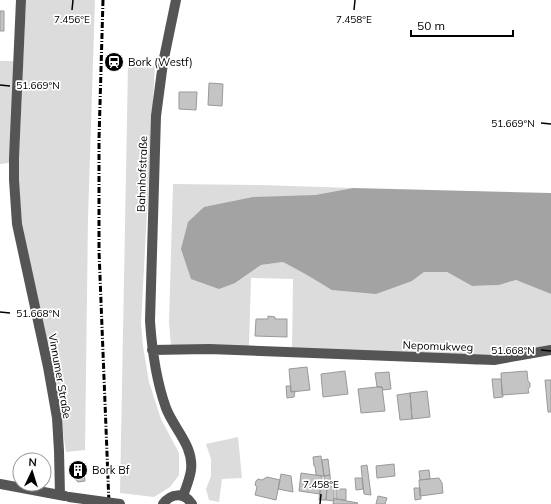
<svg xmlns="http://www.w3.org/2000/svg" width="551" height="504" font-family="Mulish,sans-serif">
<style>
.green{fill:#dcdcdc}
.water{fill:#a3a3a3}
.building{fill:#c4c4c4;stroke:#999}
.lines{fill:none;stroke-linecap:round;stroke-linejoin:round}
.minor{stroke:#555;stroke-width:10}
.rail{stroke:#000;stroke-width:3;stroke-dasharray:6 2 1 2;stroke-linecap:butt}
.minor-bridge{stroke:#555;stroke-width:10}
.ticks{fill:none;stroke:#000;stroke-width:1.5}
.labels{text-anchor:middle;stroke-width:3.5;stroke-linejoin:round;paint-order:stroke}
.poi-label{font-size:11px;fill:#000;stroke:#fff;text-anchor:start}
.street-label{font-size:11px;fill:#000;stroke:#fff}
.ticks-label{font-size:10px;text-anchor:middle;fill:#000;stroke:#fff;stroke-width:3.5;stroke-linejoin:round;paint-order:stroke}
</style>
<rect width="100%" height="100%" fill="#fff"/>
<path class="green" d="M26,0H95L88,218L85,450L66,452L53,365L30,268L22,224L18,177Z
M0,61H15L9,163L0,164Z
M128,65H155L141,323L143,346L149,382L161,419L179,453V475L170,487L154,497L120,493Z
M173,184L261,185L353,188L315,195L235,283L261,265L283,262L307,275L412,281L424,272H447L472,286L499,285L516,280L551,294V348L477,365L292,351L293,279L251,278L249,345L251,355L171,345L169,323Z
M238,437L242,478L222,479L219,502L209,500L206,489L211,476V459L206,444Z"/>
<path class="water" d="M353,188L551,193V294L516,280L499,285L472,286L447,272H424L412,281L376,294L332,290L307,275L283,262L261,265L235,283L219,289L191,279L181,249L188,222L204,207L253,197L315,195Z"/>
<path class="building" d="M0,11H4V31H0Z
M209,83L223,84L222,106L208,105Z
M179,92H197L196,110L179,109Z
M268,316L275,317V319H287V337L255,336L256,319H268Z
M307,367L310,390L291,392L289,369Z
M345,371L348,394L323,397L321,374Z
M527,371L528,381L530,383V387L528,389L529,393L502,395L501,373Z
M389,372L391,389L383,390L382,387H377L375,373Z
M492,379H501L503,397L494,398Z
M545,380H551V412H548Z
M286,386H291V392L295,391L294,397L287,398Z
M377,387H382L385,411L361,413L358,389Z
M427,391L430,417L412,419L410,393Z
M410,393L412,419L400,420L397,395Z
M321,456L324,476H322L316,475L315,466H314L313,457Z
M328,459L330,475L324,476L322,460Z
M83,463L85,481L78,482L76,480V475H74L73,465Z
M394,464L395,476L377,478L376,466Z
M367,465L371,495L364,494L361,466Z
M429,470L430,479L420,480L419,471Z
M301,473L322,476L320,494L299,491Z
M281,474L291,476L293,492L278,489Z
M330,475L331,487L325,488L324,476Z
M267,477L280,480L276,500L255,495L257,487L255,485L256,481L258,479L262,480Z
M355,478H362L363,489L356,490Z
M439,478L442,483L443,493L420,496L419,480Z
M334,486V501L326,500L327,488Z
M320,488H327L326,500H319Z
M414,488H420L421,499L415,500Z
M336,489H346V500L336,499Z
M378,496L387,498L385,504H376Z
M334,498L336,499L358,503L357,504H333Z"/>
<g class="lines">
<path class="minor" d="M21,0L14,158V180L17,224L48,367L57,418L59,451L60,495
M176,0L163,63L156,116L150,321C152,351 156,380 166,408C174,429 194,446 191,470C190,478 186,488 183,496
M152,350L209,349L494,360L551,350
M0,484L65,496
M163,504C171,493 184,492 192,504"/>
<path class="rail" d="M103,0L99,139V251L109,504"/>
<path class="minor-bridge" d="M69,497L120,504"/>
</g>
<path class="ticks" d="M72,10L73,0M354,10L355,0M0,85L10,86M541,123L551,124M0,312L10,313M541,350L551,351M320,504L321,494"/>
<defs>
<symbol id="station-disc" viewBox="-11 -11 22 22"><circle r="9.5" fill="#000" stroke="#fff"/><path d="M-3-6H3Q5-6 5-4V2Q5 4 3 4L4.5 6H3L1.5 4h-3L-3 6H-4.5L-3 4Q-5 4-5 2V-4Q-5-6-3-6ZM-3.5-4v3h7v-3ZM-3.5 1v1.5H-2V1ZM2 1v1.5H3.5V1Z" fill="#fff"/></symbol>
<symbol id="building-disc" viewBox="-11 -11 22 22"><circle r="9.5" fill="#000" stroke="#fff"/><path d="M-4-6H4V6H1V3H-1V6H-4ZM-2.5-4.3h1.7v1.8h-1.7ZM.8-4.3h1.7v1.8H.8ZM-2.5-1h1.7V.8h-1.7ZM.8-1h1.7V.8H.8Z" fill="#fff"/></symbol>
</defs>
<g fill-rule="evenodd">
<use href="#station-disc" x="103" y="51" width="22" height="22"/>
<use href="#building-disc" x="67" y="459" width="22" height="22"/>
</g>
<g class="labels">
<g class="poi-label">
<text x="128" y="66">Bork (Westf)</text>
<text x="92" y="474">Bork Bf</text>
</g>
<g class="street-label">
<text transform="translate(142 174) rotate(-88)" y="4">Bahnhofstraße</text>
<text transform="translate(438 346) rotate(2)" y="4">Nepomukweg</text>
<text transform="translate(60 376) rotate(80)" y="4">Vinnumer Straße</text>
</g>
</g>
<g class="ticks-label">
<text x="72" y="23">7.456°E</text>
<text x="354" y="23">7.458°E</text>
<text x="38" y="89">51.669°N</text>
<text x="513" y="127">51.669°N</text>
<text x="38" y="317">51.668°N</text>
<text x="513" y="354">51.668°N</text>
<text x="321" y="488">7.458°E</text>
</g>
<g transform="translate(32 472) rotate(4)"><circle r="19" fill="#ffffff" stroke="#999999"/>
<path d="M0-3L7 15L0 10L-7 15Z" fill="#000000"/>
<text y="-6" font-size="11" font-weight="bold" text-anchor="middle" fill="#000000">N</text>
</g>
<path d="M411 30v6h102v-6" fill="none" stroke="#000000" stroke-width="2"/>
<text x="417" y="30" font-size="12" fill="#000000" stroke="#ffffff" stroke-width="3" paint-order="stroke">50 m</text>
</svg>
